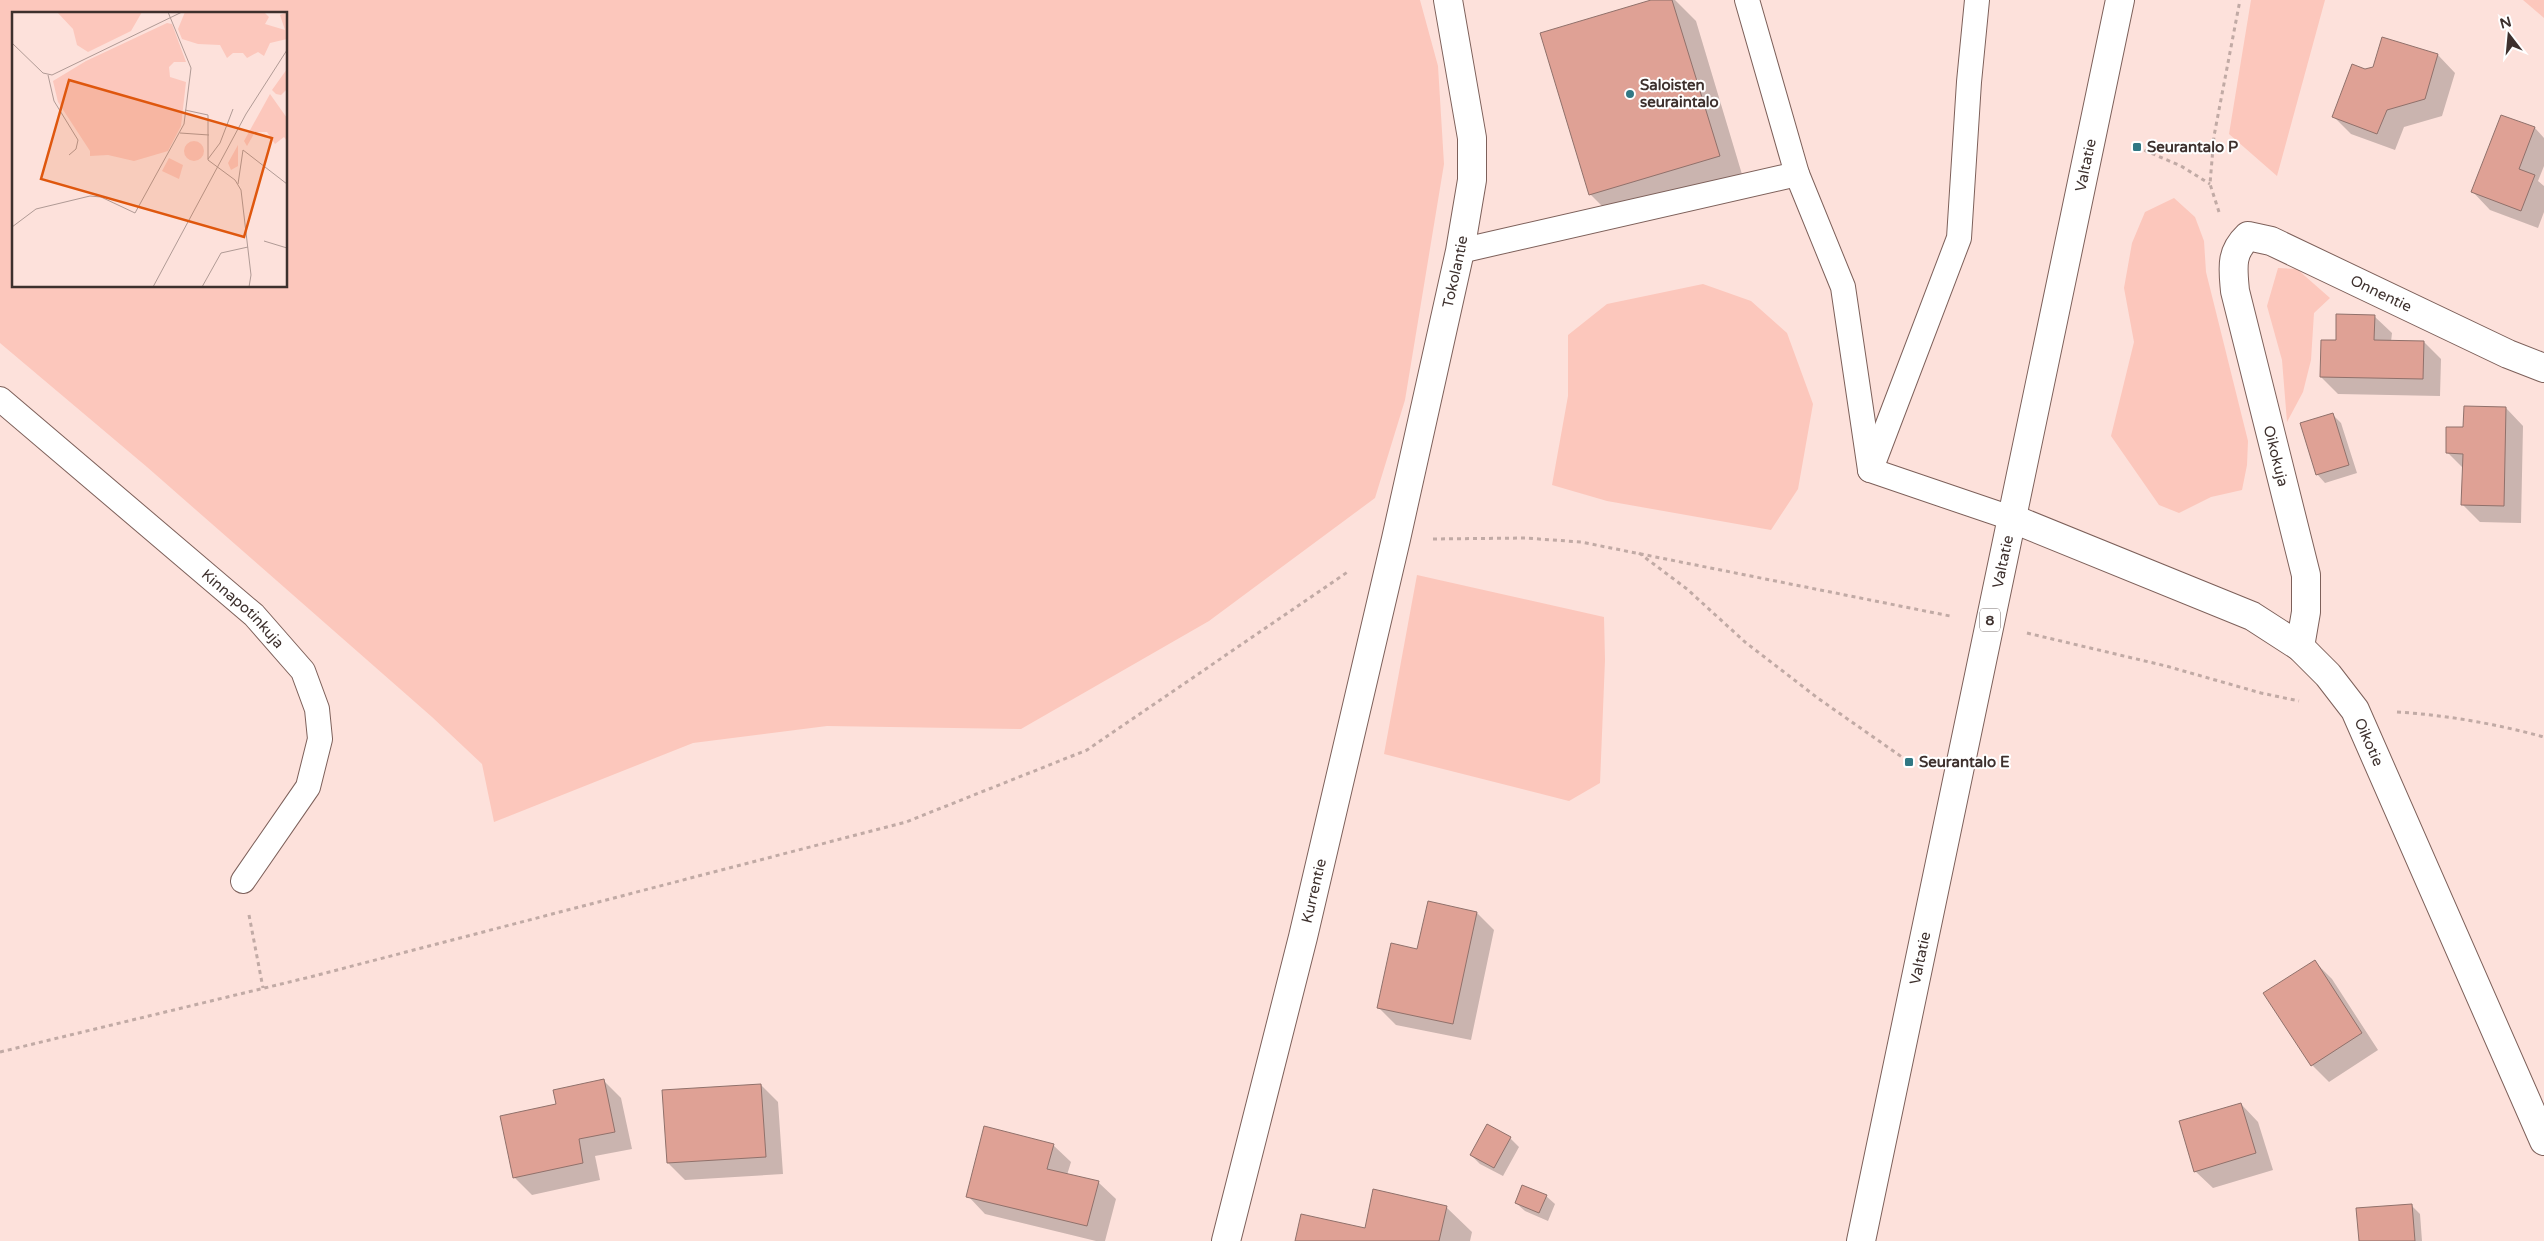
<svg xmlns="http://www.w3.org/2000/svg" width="2544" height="1241" font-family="'Varela Round',sans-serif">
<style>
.green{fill:#fcc7bc;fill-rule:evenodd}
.shadow{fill:#0003}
.building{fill:#dfa195;stroke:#90716b}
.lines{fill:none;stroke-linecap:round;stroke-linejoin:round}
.lane-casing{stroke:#7d605a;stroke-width:26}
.street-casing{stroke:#7d605a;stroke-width:30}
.highway-casing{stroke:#7d605a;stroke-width:30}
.path{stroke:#c1aaa5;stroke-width:3;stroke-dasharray:4 4;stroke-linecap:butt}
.lane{stroke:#fff;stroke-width:24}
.street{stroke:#fff;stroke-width:28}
.highway{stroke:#fff;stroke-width:28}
.poi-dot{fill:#317884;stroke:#fff;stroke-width:2}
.labels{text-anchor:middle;stroke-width:4;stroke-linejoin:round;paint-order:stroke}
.shield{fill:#fff;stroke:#776e6c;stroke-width:1}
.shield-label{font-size:14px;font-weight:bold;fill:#3d302d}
.poi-label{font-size:15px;font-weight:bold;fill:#3d302d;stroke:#fff;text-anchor:start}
.street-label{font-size:15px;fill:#3d302d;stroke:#fff}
.inset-road{fill:none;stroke:#b09a95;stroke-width:1}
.view{fill:#df570e;fill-opacity:0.15;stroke:#df570e;stroke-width:2.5}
.inset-edge{fill:none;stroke:#3d302d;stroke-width:2.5}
</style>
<rect width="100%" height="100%" fill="#fde1db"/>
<path class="green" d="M0,0H1420L1438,66L1444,164L1405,400L1375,498L1209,621L1021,729L827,726L693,743L494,822L482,764L432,717L147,467L0,343ZM14,14H286V286H14Z
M2251,0H2325L2277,176L2229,134Z
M2523,0H2544V18Z
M2174,198L2195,217L2204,241L2206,272L2248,441L2247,465L2242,490L2211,497L2179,513L2159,505L2111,436L2134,342L2124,288L2132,243L2145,212Z
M2278,268L2297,269L2330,298L2314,313L2311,360L2303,392L2287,422L2282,360L2267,306Z
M1703,284L1751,301L1787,333L1813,404L1798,489L1771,530L1607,501L1552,485L1568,396V335L1607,304Z
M1417,575L1604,617L1605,660L1600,783L1569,801L1384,754Z"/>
<path class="shadow" d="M1655,0H1675L1696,21L1744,181L1615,219L1590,194Z
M2438,55L2455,73L2442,116L2404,127L2395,150L2351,134L2334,117L2365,70Z
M2502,116L2535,128L2544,138V166L2538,181L2544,186V212L2538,228L2490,210L2473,192Z
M2374,316L2392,333L2391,342H2424L2441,359L2440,396L2338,394L2321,377L2337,341Z
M2506,408L2523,426L2521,523L2480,522L2463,505L2464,469L2447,452Z
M2332,414L2341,423L2357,473L2325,483L2317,474Z
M1477,913L1494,930L1471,1040L1396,1025L1379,1008L1418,950Z
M2315,962L2332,979L2378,1050L2329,1082L2312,1065Z
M604,1081L621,1098L632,1149L595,1156L600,1180L532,1195L514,1177Z
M761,1085L778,1102L783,1174L685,1180L668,1163Z
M2241,1104L2258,1122L2273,1170L2213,1188L2195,1171Z
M1488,1126L1510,1138L1519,1147L1503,1176L1480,1164L1471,1155Z
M1053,1145L1071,1162L1067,1175L1098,1182L1116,1199L1105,1241H1096L985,1214L968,1196Z
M1546,1196L1555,1204L1548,1221L1525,1211L1516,1203Z
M2411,1205L2420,1214L2422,1241H2360Z
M1446,1207L1472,1232L1470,1241H1296L1365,1229Z"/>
<path class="building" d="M1651,0H1672L1720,156L1589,195L1540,33Z
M2382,37L2438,54L2425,99L2387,110L2377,134L2332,117L2352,64L2365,69L2373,67Z
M2501,115L2535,127L2519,169L2535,175L2521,211L2471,192Z
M2336,314L2375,315L2374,340L2424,341L2423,379L2320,377L2321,340H2336Z
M2464,406L2506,407L2504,506L2461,505L2463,454L2446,453V427H2463Z
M2333,413L2349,465L2316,475L2300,423Z
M1428,901L1477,912L1453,1024L1377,1008L1391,943L1417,949Z
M2315,960L2362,1033L2311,1066L2263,993Z
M604,1079L615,1132L579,1139L583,1163L513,1178L500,1116L556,1104L553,1090Z
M761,1084L766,1157L667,1163L662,1090Z
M2241,1103L2256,1153L2194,1172L2179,1121Z
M1487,1124L1511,1137L1494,1168L1470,1155Z
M984,1126L1054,1144L1047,1169L1099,1181L1087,1226L966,1197Z
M1522,1185L1547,1195L1539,1213L1515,1203Z
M1373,1189L1447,1206L1439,1241H1295L1301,1214L1365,1228Z
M2412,1204L2415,1241H2359L2356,1208Z"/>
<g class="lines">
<defs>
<g id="lane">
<path d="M1747,0L1797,174L1843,287L1870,470"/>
<path d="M1460,251L1797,174"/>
<path id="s1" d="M0,399L254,615L303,671L317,709L320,739L308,787L243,881"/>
<path d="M1871,469L1959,238L1969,82L1977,0"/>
<path d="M1870,470L2011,518"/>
</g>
<g id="street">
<path id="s2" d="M2011,518L2252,616L2300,647L2328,675L2355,710L2544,1141"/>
<path id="s3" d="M2300,647L2306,612V575L2235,291C2233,268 2230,253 2248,236L2271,241L2508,354L2544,368"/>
<path id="s4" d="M1226,1241L1303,937L1396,539L1460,251L1472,180V138L1448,0"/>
</g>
<g id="highway">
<path id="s5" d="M1861,1241L2120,0"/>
</g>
</defs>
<use href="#lane" class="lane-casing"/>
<use href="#street" class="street-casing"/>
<use href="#highway" class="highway-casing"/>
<path class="path" d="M2137,147L2181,166L2210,184
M2219,212L2210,184L2214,136L2240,0
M1433,539L1525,538L1581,542L1950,616
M1639,553L1687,589L1745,642L1819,699L1909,762
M2027,633L2166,666L2261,693L2299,701
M2397,712C2447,715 2496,724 2544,737
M249,915L263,988
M0,1052L310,977L906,822L1087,750L1349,571"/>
<use href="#lane" class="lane"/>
<use href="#street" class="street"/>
<use href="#highway" class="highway"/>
</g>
<g class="poi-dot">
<circle cx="1630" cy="94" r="5"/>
<rect x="2132" y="142" width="10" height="10" rx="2.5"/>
<rect x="1904" y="757" width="10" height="10" rx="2.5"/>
</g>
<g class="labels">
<rect class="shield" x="1980" y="608.5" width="20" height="23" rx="4"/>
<g class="shield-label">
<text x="1990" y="625">8</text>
</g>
<g class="poi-label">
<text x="1640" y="90">Saloisten<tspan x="1640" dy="17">seuraintalo</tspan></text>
<text x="2147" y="152">Seurantalo P</text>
<text x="1919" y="767">Seurantalo E</text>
</g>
<g class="street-label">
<text dy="5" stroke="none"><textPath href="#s5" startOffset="1099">Valtatie</textPath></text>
<text dy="5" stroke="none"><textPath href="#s4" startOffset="996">Tokolantie</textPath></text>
<text dy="5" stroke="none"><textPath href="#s3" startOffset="570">Onnentie</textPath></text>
<text transform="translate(2276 456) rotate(76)" y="5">Oikokuja</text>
<text dy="5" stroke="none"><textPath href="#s5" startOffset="694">Valtatie</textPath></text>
<text dy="5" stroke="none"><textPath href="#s1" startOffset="321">Kinnapotinkuja</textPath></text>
<text dy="5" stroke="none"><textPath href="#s2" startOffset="436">Oikotie</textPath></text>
<text dy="5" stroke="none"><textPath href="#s4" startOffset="361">Kurrentie</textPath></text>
<text dy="5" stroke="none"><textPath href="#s5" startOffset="289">Valtatie</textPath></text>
</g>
</g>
<g transform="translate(12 12)">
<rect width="275" height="275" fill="#fde1db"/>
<path d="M45,0H130L119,19L76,40L65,33L61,17ZM173,0H252L257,5L253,12L273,18L268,3L275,0V27L258,31L252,44L246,40L235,46L231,41H221L215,46L208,33L186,32L170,27L166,17ZM155,11L160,12L174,50H162L157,55L158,65L174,70L169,114L156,139L122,149L96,143L78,144V139L46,90L41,69L74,49ZM275,57V77L269,83L264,82L260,78ZM258,82L275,106V129L272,125L263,132L255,120H243L235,134L232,129ZM172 139a10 10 0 1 1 20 0a10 10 0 1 1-20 0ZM226,133V154L219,158L216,151ZM157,146L171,153L167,167L150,159Z" fill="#fcc7bc"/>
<path class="inset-road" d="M0,31L31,61L40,63L170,0M36,63L42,89L66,128L64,137L57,143M173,98L196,103V148M168,121L197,123M196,147L208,131L221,97M196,148L223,168L229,178L239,263L237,275M226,172L231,138L275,172M0,215L24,197L78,184L89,185L123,201L172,112L179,56L156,0M252,229L275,236M141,275L234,102L275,38M190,275L209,241L236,235"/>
<path class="view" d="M57,68L260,126L232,225L29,167Z"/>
<rect width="275" height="275" class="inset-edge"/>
</g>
<g transform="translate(2509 35) rotate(344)" stroke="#ffffff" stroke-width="4" paint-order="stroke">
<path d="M0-4L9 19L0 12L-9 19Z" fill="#3d302d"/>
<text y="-8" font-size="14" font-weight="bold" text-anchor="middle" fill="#3d302d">N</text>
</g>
</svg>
